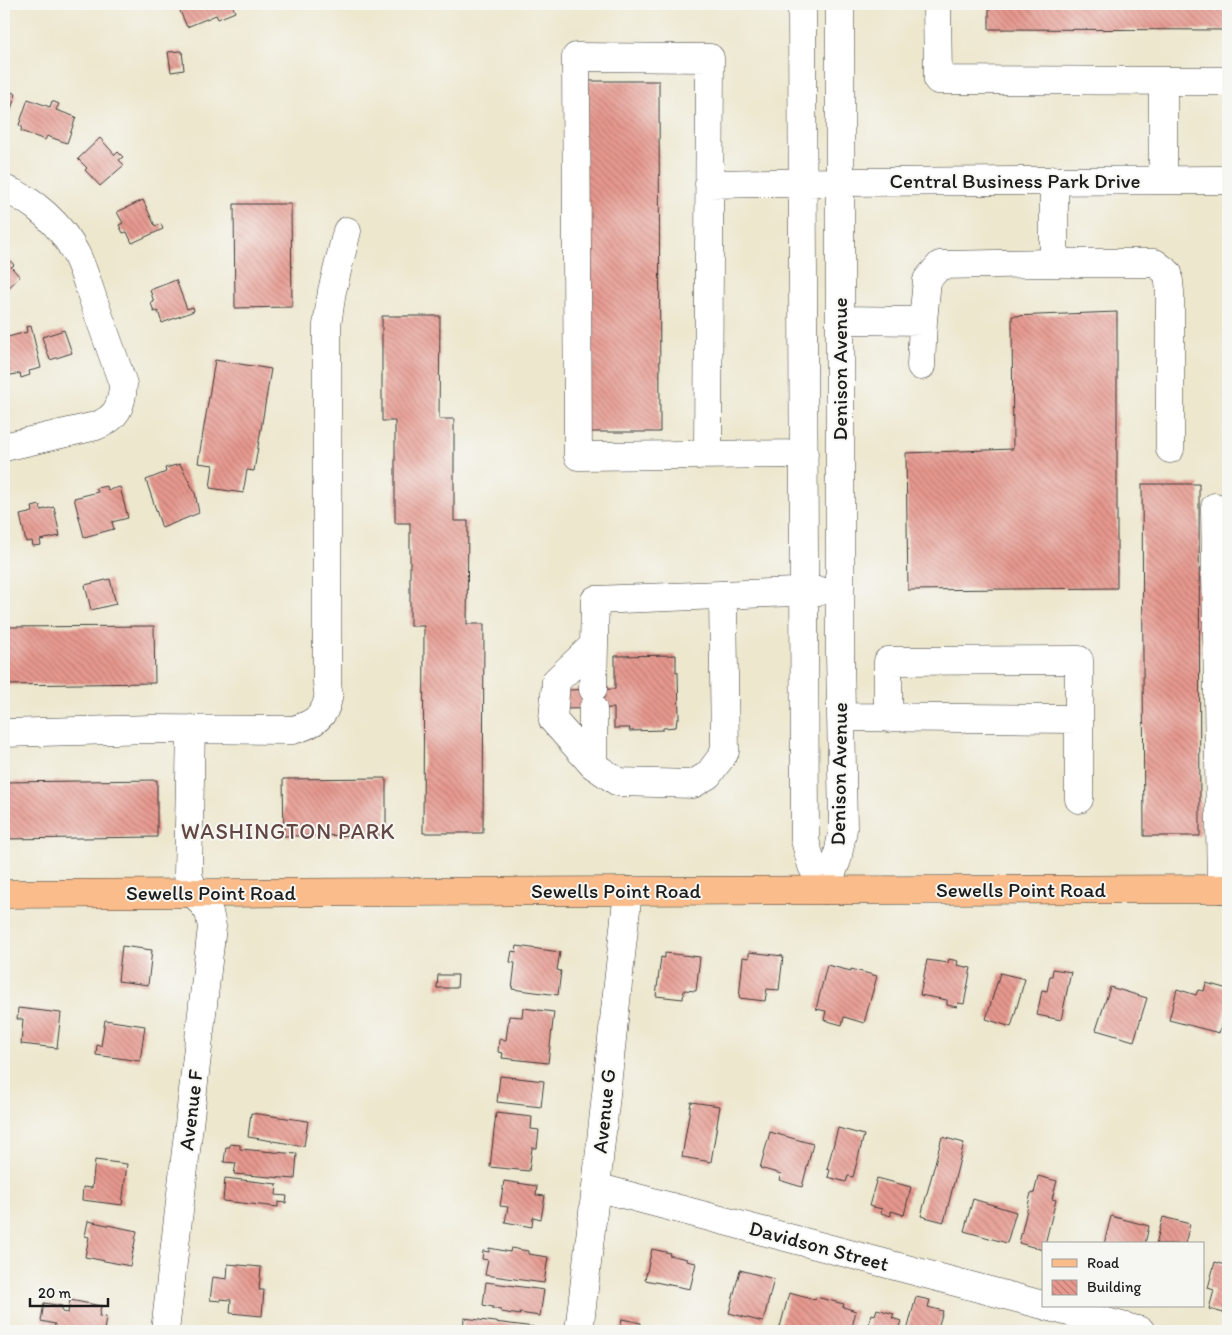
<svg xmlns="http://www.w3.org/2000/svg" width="1232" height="1335" font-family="Itim,sans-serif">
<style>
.building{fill:url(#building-back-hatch)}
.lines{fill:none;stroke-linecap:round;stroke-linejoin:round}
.minor-casing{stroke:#3b3a37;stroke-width:29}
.major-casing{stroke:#3b3a37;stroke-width:29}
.minor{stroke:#fff;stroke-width:28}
.major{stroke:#f9bc8a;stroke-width:28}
.labels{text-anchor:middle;stroke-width:4;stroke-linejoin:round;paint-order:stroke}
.street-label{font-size:21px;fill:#1c1c1c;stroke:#f6f6f2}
.neighbourhood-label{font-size:22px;letter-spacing:1px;fill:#634744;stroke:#f6f6f2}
</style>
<defs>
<pattern id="building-back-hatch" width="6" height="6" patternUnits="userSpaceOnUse" patternTransform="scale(1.25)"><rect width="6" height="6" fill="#e7988e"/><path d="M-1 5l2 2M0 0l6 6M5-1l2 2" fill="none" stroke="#ba7b73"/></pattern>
</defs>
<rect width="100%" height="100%" fill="#f6f6f2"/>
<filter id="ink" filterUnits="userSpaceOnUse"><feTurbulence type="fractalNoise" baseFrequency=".02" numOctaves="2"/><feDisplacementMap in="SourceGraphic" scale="10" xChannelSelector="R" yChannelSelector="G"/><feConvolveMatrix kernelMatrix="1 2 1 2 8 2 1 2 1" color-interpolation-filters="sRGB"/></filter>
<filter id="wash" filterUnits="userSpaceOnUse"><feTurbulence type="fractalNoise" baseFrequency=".0096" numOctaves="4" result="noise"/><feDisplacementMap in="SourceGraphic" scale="20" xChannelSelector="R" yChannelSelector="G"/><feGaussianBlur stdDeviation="1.12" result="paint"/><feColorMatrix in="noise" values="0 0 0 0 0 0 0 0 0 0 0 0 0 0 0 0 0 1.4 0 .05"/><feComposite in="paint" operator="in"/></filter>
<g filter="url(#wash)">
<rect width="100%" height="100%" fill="#ede7ce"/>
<g id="blocks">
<path class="building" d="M177,4H232L235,12L218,19L216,15L187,27Z
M989,4H1228V30L989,29Z
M182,51L184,70L171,72L168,52Z
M582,81H659L660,432H583Z
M4,89L16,94L11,109L4,125Z
M28,99L50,107L52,101L59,104L56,110L76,117L67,143L47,136L45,140L21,131L22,126L19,125Z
M100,138L115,155L118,152L123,157L119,160L124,165L100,186L85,170L87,168L78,159Z
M143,200L155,226L161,224L163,229L132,243L127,232L123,233L119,225L123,223L117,212Z
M234,204H291L292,307L235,308Z
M4,254L14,265L11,267L20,277L4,292Z
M176,280L187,309L193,307L194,311L162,323L158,311L154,312L151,303L154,302L150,290Z
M1117,312V588L908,590L906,453L1013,449L1012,316Z
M382,316H440L439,419H454V521H468L467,624H484L483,833H423L424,626H410V523H395V421H382Z
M31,326L41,368L29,371L30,375L21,378L20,373L7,376L4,362V338L27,332L26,327Z
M64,330L72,353L50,360L42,337Z
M215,360L271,369L254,471L247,470L243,493L210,488L213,465L198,463Z
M180,464L195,493L199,513L162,528L146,480L166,472L165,468Z
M1142,484H1199L1200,836H1144Z
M107,486L108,490L120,487L128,518L112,522L114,529L84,537L74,498L98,492L96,488Z
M40,505L41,510L54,507L60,536L40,540L41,545L33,546L32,541L26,542L20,515L33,512L32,507Z
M110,579L116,604L91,610L85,585Z
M154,626L155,683L4,685V627Z
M676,655V672H678L679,719H677L676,727L663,728V730L629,731L630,728H614V708L565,709L564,690L615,689V656Z
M386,778V835L284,836L283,779Z
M157,780V837L4,839V782Z
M122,946L152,950L148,985L118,981Z
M517,946L560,952L557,970L561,971L558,995L512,989L515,963L510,962L512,951L516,952Z
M749,952L783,956L779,990L767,989L765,1001L739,998L743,957L749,958Z
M665,953L700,957L696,991L684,990L683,999L656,996L661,957L665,958Z
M949,959L958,961L957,965L971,968L964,1004L958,1003L957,1007L947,1005V1000L920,995L927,960L948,963Z
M827,965L851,971V969L877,976L864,1023L844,1017L842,1025L824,1020L826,1011L816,1009Z
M1053,969L1071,972L1061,1020L1037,1015L1042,990L1047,991L1050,976H1052Z
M1000,973L1025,979L1011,1027L986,1019Z
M438,975H458L457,988H437Z
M1206,983L1228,989V1000L1219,1033L1169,1020L1177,989L1196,995L1198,990L1204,991Z
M1110,987L1147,998L1134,1041L1096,1030Z
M18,1008L61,1013L57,1048L21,1044L23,1019H17Z
M523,1008L554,1012L548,1063L502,1058L503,1053L498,1052L499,1039L506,1040L509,1016L522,1017Z
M105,1020L145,1026L140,1061L96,1055L97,1045L101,1046Z
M500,1076L544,1081L541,1107L497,1102Z
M691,1102L720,1106L711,1162L682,1157Z
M251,1113L308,1121L304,1146L248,1137Z
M496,1113L532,1117L531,1129L539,1130L537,1148H532L529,1171L490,1167Z
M838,1128L864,1135L853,1177L848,1176L846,1182L828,1177L830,1170L827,1169Z
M770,1132L813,1144L802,1187L779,1180L781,1174L760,1168Z
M942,1137L964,1143L944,1222L921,1216Z
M230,1144L240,1145V1149L297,1154L295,1179L234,1174L236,1163L224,1162L226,1147H230Z
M95,1160L127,1164L122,1205L82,1200L83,1187L92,1188Z
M1038,1176L1057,1181L1052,1199L1056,1200L1045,1244H1043V1250L1019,1243L1031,1193L1034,1194Z
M225,1178L277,1184L276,1195L287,1196L286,1203L278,1202V1207L223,1201Z
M877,1178L911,1187L904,1215L891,1211V1216L881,1213L882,1209L869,1206Z
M504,1181L537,1186L536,1195L545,1196L541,1219L533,1217L532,1227L505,1222L508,1207L500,1206Z
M973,1199L1016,1212L1007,1243L964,1231Z
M1111,1216L1149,1226L1145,1244H1104Z
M1163,1217L1190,1224L1185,1244H1156Z
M88,1221L137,1231L130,1266L85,1257L89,1237L85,1236Z
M489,1248L510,1252L511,1248L528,1251V1254L548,1257L544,1283L485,1275L488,1260L482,1259L483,1251L489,1252Z
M652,1249L670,1253L669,1255L687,1259L686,1261L696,1263L690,1289L645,1280Z
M1228,1261V1310L1225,1309L1224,1313L1209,1309L1214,1290L1208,1288L1215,1262L1226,1265Z
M228,1264L261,1267L259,1290H264L262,1316L230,1313L231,1300L220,1299L221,1301L210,1300L213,1277L227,1279Z
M740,1270L774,1279L763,1322L729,1313Z
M486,1282L544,1290L540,1316L519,1313L520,1315L501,1312V1310L493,1309V1307L483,1305Z
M789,1293L815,1300L816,1297L844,1304L843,1307L856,1311L851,1331H794L780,1327Z
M916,1297L930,1300L928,1307L943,1311L937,1331H907Z
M70,1300L101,1306L99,1316L106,1317L104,1331H54L55,1324L41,1321L44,1303L62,1306V1312L68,1313Z
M877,1309L894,1314L892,1318L901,1321L898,1331H867L872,1314L875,1315Z
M464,1318L534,1327V1331H463Z
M622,1319L641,1323L640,1331H620Z"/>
</g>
</g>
<g filter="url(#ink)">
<use href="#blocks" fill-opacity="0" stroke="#3b3a37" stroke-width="1"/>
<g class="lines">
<defs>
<path id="minor" d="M802,4L805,840L812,866L825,890
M937,4L938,80L1228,81
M1163,81V180
M709,184L840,182L1228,180
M4,189C33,199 62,226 76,254C84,270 89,288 95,305C104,331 114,358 123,384C122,406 117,418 96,426L4,447
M1054,263H1155L1168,273L1170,292V449
M840,320L923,321L927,280L940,265L1054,263V180
M921,366L923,321
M708,455L710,58L576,57L578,456L804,454
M1215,507L1221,889
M593,689L595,600L821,591
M593,709V765L618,782L693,784L708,775L725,752L723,595
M841,717L1079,719
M888,718V661L1079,660V799
M4,733L152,729L292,730C310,726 325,718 328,698C329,693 327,687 327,682V325L332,291L347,231
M593,765L553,720L556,681L594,645
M825,890L837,860L843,829L840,652V4
M596,1187L1043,1305
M1046,1306L1141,1331
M165,1331L212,927L209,912L195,894L188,875L191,729
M579,1331L596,1187L628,891"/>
<path id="major" d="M4,894L628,891L1228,889"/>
</defs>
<use href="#minor" class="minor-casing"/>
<use href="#major" class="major-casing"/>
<use href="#minor" class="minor"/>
<use href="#major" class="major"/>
</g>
</g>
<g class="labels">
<g class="street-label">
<text x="1015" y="188">Central Business Park Drive</text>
<text transform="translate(840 369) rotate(-90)" y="7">Denison Avenue</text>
<text transform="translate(839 774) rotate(-89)" y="7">Denison Avenue</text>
<text x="1021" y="897">Sewells Point Road</text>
<text x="616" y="898">Sewells Point Road</text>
<text x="211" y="900">Sewells Point Road</text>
<text transform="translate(191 1110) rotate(-83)" y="7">Avenue F</text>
<text transform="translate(604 1111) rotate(-84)" y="7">Avenue G</text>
<text transform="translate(819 1246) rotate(15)" y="7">Davidson Street</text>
</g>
<g class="neighbourhood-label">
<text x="288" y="839">WASHINGTON PARK</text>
</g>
</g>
<rect width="1232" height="1335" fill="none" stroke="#f6f6f2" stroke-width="20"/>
<rect x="1042" y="1242" width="162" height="65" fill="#f6f6f2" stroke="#9f9f9c"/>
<rect x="1052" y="1259" width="25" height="8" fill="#f9bc8a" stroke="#9f9f9c"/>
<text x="1087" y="1268" font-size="15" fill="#1c1c1c">Road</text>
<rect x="1052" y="1280" width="25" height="15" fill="url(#building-back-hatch)" stroke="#9f9f9c"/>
<text x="1087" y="1292" font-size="15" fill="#1c1c1c">Building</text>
<path d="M30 1298v8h78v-8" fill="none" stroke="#1c1c1c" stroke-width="2.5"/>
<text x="38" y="1298" font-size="15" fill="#1c1c1c" stroke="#f6f6f2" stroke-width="4" paint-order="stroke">20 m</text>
</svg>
